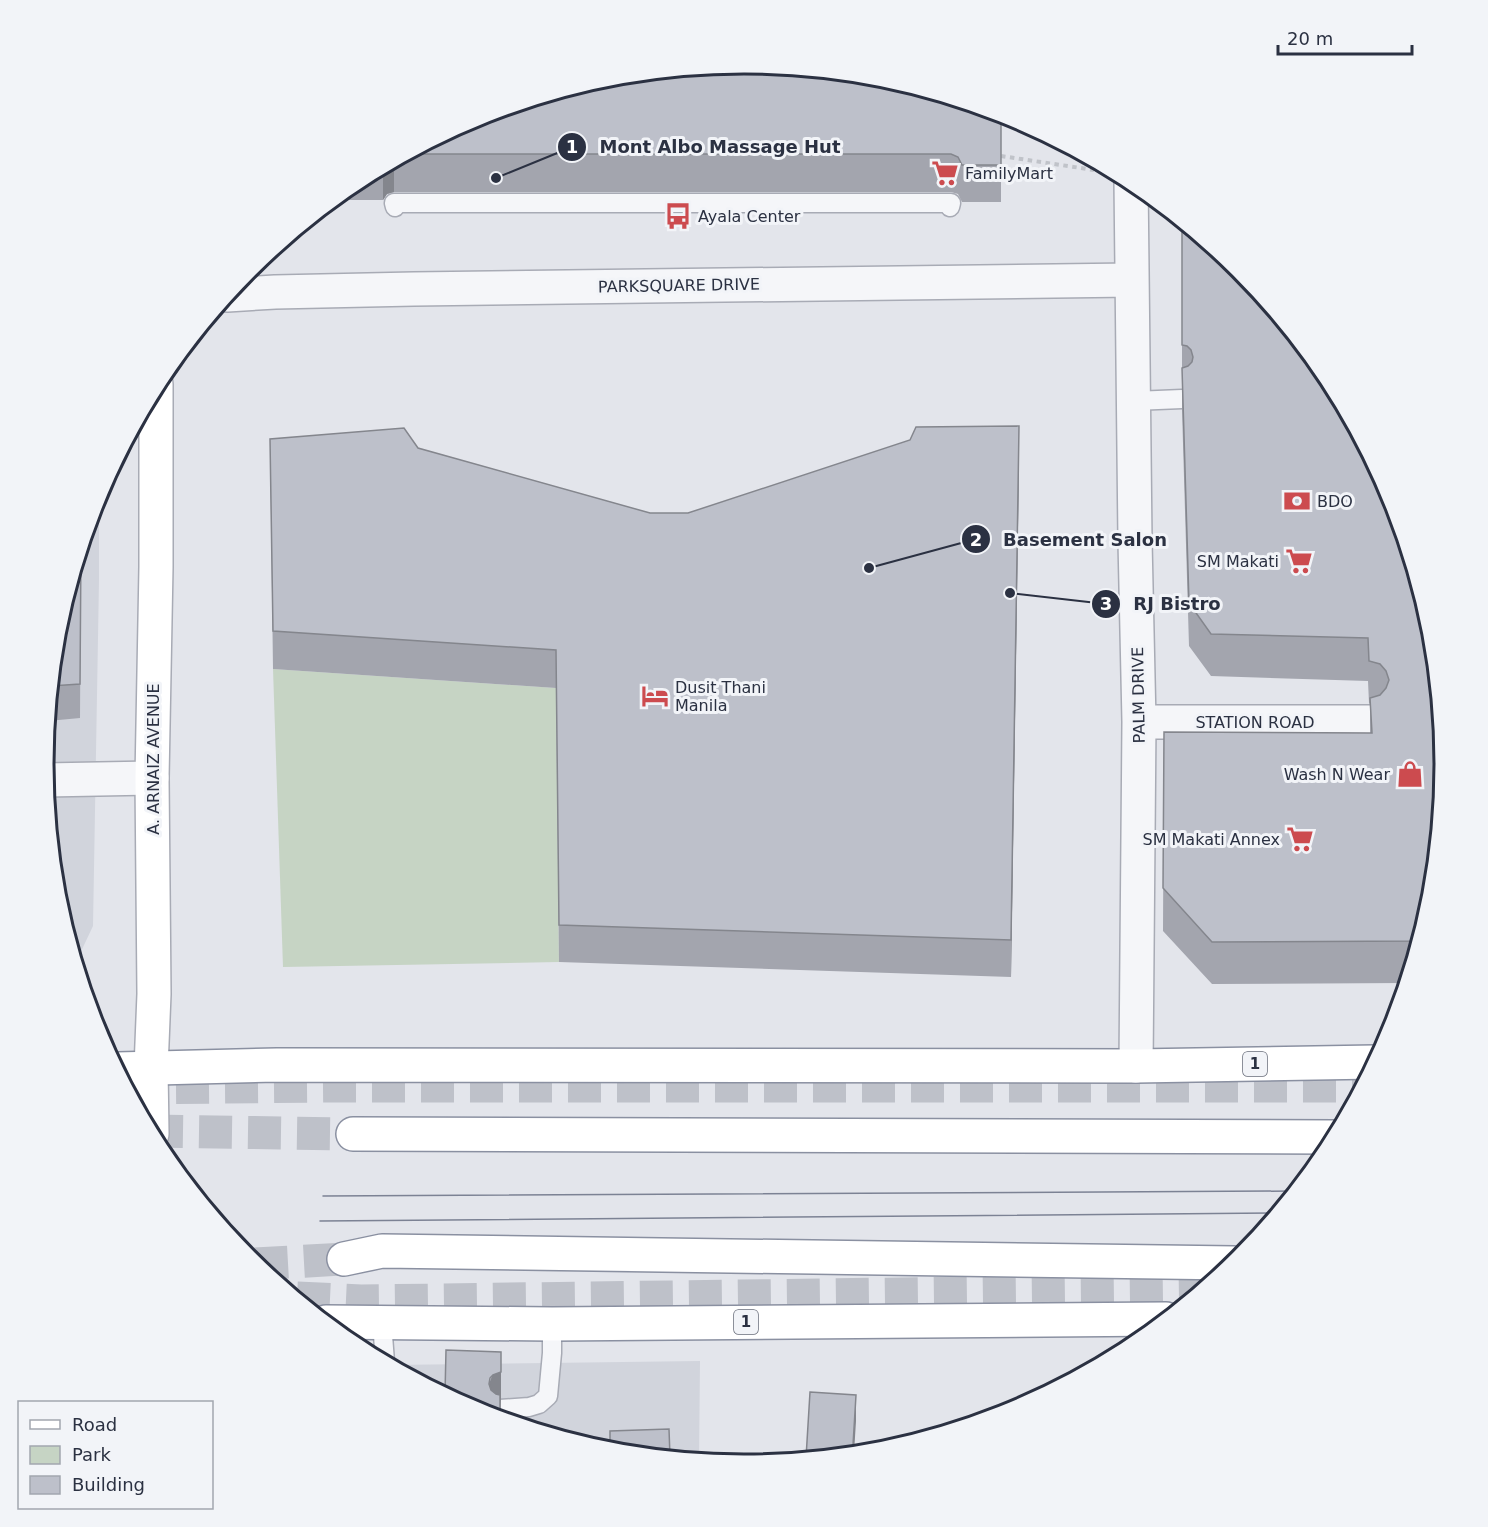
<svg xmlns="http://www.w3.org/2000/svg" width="1488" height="1527" font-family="'DejaVu Sans',sans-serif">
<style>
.built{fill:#d1d4dc}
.green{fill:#c6d4c4}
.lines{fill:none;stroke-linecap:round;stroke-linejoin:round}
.trunk-tunnel{stroke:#bec1c9;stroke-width:33;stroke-dasharray:33 16;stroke-linecap:butt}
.service-casing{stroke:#a8abb5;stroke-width:21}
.minor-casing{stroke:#a8abb5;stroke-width:36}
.secondary-casing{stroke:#a8abb5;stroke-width:36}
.trunk-casing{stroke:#8a90a1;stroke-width:36}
.path{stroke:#c0c3c9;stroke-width:4;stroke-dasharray:4.5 4.5;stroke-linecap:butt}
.service{stroke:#f5f6f9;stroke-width:18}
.minor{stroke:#f5f6f9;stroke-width:33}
.secondary{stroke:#fff;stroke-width:33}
.trunk{stroke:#fff;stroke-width:33}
.tram{stroke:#7c8294;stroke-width:1.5}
.wall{fill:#a3a5ae}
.shaded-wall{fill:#84868d}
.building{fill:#bdc0ca;stroke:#84868d;stroke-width:1.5}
.labels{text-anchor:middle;stroke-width:6;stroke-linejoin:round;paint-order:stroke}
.shield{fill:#f2f4f8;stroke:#676c79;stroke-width:1.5}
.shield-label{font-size:15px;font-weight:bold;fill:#2b3142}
.poi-label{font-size:16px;fill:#2b3142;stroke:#f2f4f8;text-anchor:start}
.street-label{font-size:16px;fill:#2b3142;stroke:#f2f4f8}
.rim{fill:none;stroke:#2b3142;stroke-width:3}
.leader{fill:none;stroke:#2b3142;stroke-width:2}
.callout-dot{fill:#2b3142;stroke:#f2f4f8;stroke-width:2}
.mark-label{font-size:18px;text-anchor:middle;font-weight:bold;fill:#fff}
.callout-label{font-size:18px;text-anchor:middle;font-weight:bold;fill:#2b3142;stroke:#f2f4f8;stroke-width:6;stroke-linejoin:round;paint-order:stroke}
</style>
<rect width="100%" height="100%" fill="#e3e5eb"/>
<path class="built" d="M99,492V580L93,926L76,962L57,900L44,763L57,627Z
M700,1361L699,1460L607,1450L476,1411L391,1365Z"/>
<path class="green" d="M273,669L556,688L559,962L283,967Z"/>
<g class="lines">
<path class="trunk-tunnel" d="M127,1088L331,1086H1362
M150,1131L353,1134
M255,1264L344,1259
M297,1298L361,1301L1201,1290"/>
<defs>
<path id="service" d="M395,207L394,203H951L950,207
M1134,401L1182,399
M382,1322L385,1362
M500,1409L529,1407L539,1404L548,1396L552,1353V1324"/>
<path id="minor" d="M1131,180L1135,541L1139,722L1136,1066
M227,295L275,292L414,289L1132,280
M1139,722H1370
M45,780L152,778"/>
<path id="secondary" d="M152,1134L151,1068L154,994L152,778L156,567V384"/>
<path id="trunk" d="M117,1069L277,1065L1136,1066L1375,1062
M353,1134L1335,1137
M344,1259L382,1251L1234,1263
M326,1322L552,1324L1166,1319"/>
</defs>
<use href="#service" class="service-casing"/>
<use href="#minor" class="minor-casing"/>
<use href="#secondary" class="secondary-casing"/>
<use href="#trunk" class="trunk-casing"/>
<path class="path" d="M1001,156L1094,170"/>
<use href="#service" class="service"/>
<use href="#minor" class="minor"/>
<use href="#secondary" class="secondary"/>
<use href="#trunk" class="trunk"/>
<path class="tram" d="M323,1196L1295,1191
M320,1221L1277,1213"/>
</g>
<path class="wall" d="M1001,113V202H962L958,194L951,192H394L387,194L383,200H332L355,181L476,116Z
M1182,221L1391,496L1431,900L1406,983L1212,984L1163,931L1164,732L1370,733V704L1369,703L1368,681L1211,676L1189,646L1182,410Z
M270,439L418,448L650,513H688L1019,463L1011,977L559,962L556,688L273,669Z
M81,547L80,718L48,721L57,627Z"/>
<path class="shaded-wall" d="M394,160V192L387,194L383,200V166Z
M1019,426V463L1011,977V940Z
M501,1352V1398L500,1418L493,1400L489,1384Z
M856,1395V1421L854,1453L853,1445Z"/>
<path class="building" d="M744,63L881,77L1001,113V165H962L958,157L951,154H405L476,116L608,76Z
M1182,221L1240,268L1327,375L1391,496L1431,627L1444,764L1431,900L1419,941L1212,942L1163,888L1164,732L1372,733L1370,698L1380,695L1386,688L1389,680L1386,671L1380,664L1369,661L1368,638L1211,634L1189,603L1182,368L1188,366L1192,362L1193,357L1191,350L1187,346L1182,345Z
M1019,426L1011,940L559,925L556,650L273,631L270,439L404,428L418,448L650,513H688L910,440L916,427Z
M81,548L80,684L51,686L57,627Z
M446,1350L501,1352V1372L493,1375L490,1378L489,1384L491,1390L496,1394L500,1395V1418L476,1411L445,1394Z
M810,1392L856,1395L853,1445L892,1447L880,1451L806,1458Z
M669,1429L670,1457L610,1451V1431Z"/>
<defs>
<symbol id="supermarket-bare" viewBox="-9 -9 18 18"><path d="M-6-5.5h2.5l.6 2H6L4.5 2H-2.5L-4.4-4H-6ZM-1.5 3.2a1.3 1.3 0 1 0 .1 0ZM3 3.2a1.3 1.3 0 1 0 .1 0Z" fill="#cc4b4f" stroke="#f2f4f8" stroke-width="2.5" paint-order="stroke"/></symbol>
<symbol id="bus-bare" viewBox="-9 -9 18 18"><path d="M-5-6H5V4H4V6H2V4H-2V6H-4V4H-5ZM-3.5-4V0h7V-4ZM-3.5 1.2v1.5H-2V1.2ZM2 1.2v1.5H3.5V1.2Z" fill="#cc4b4f" stroke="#f2f4f8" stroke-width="2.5" paint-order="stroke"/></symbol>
<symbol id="bank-bare" viewBox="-9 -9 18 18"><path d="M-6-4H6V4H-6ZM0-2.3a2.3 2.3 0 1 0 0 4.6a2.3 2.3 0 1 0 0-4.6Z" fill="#cc4b4f" stroke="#f2f4f8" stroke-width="2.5" paint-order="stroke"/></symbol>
<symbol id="hotel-bare" viewBox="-9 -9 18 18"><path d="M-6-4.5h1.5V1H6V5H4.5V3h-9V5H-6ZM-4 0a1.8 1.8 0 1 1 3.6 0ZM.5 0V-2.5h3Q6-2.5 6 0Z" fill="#cc4b4f" stroke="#f2f4f8" stroke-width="2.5" paint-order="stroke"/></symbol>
<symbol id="shop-bare" viewBox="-9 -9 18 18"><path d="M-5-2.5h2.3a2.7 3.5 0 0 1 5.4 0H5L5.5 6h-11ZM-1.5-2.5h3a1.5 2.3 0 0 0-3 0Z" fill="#cc4b4f" stroke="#f2f4f8" stroke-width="2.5" paint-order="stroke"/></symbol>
</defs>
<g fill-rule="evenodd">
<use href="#supermarket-bare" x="926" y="154" width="38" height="38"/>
<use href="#bus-bare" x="659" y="197" width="38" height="38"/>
<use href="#bank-bare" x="1278" y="482" width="38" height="38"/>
<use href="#supermarket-bare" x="1280" y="542" width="38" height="38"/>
<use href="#hotel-bare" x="636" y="677" width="38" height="38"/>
<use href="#shop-bare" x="1391" y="755" width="38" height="38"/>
<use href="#supermarket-bare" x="1281" y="820" width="38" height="38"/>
</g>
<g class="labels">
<g class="shield">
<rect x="1243" y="1052" width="24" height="24" rx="4.5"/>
<rect x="734" y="1310" width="24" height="24" rx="4.5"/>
</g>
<g class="shield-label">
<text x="1255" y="1069">1</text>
<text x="746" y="1327">1</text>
</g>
<g class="poi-label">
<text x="965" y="179">FamilyMart</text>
<text x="698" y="222">Ayala Center</text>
<text x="1317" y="507">BDO</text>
<text x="1279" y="567" text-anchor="end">SM Makati</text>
<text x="675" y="693">Dusit Thani<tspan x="675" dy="18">Manila</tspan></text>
<text x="1390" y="780" text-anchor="end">Wash N Wear</text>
<text x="1280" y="845" text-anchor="end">SM Makati Annex</text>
</g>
<g class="street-label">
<text transform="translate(679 285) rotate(-1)" y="6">PARKSQUARE DRIVE</text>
<text transform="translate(1138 695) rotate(-91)" y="6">PALM DRIVE</text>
<text x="1255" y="728">STATION ROAD</text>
<text transform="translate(153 759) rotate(-90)" y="6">A. ARNAIZ AVENUE</text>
</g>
</g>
<path d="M0 0H1488V1527H0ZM54 764a690 690 0 1 1 1380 0a690 690 0 1 1-1380 0Z" fill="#f2f4f8" fill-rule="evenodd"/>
<path class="rim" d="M54 764a690 690 0 1 1 1380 0a690 690 0 1 1-1380 0Z"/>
<path class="leader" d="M496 178L572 147M869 568L976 539M1010 593L1106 604"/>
<g class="callout-dot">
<circle cx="496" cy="178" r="6"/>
<circle cx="869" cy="568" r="6"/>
<circle cx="1010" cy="593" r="6"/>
<circle cx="572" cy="147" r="15"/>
<circle cx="976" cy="539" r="15"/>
<circle cx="1106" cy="604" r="15"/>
</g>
<g class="mark-label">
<text x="572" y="153">1</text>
<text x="976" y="546">2</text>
<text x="1106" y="610">3</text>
</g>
<g class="callout-label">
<text x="720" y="153">Mont Albo Massage Hut</text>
<text x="1085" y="546">Basement Salon</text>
<text x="1177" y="610">RJ Bistro</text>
</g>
<rect x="18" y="1401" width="195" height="108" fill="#f2f4f8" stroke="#a2a6af" stroke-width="1.5"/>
<rect x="30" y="1420" width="30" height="9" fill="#ffffff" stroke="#a2a6af" stroke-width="1.5"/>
<text x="72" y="1431" font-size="18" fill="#2b3142">Road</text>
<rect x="30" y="1446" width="30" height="18" fill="#c6d4c4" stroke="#a2a6af" stroke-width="1.5"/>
<text x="72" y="1461" font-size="18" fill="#2b3142">Park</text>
<rect x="30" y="1476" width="30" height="18" fill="#bdc0ca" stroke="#a2a6af" stroke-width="1.5"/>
<text x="72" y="1491" font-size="18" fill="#2b3142">Building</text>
<path d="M1278 45v9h134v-9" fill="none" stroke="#2b3142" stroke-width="3"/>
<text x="1287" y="45" font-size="18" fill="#2b3142" stroke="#f2f4f8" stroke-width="4.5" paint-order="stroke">20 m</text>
</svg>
